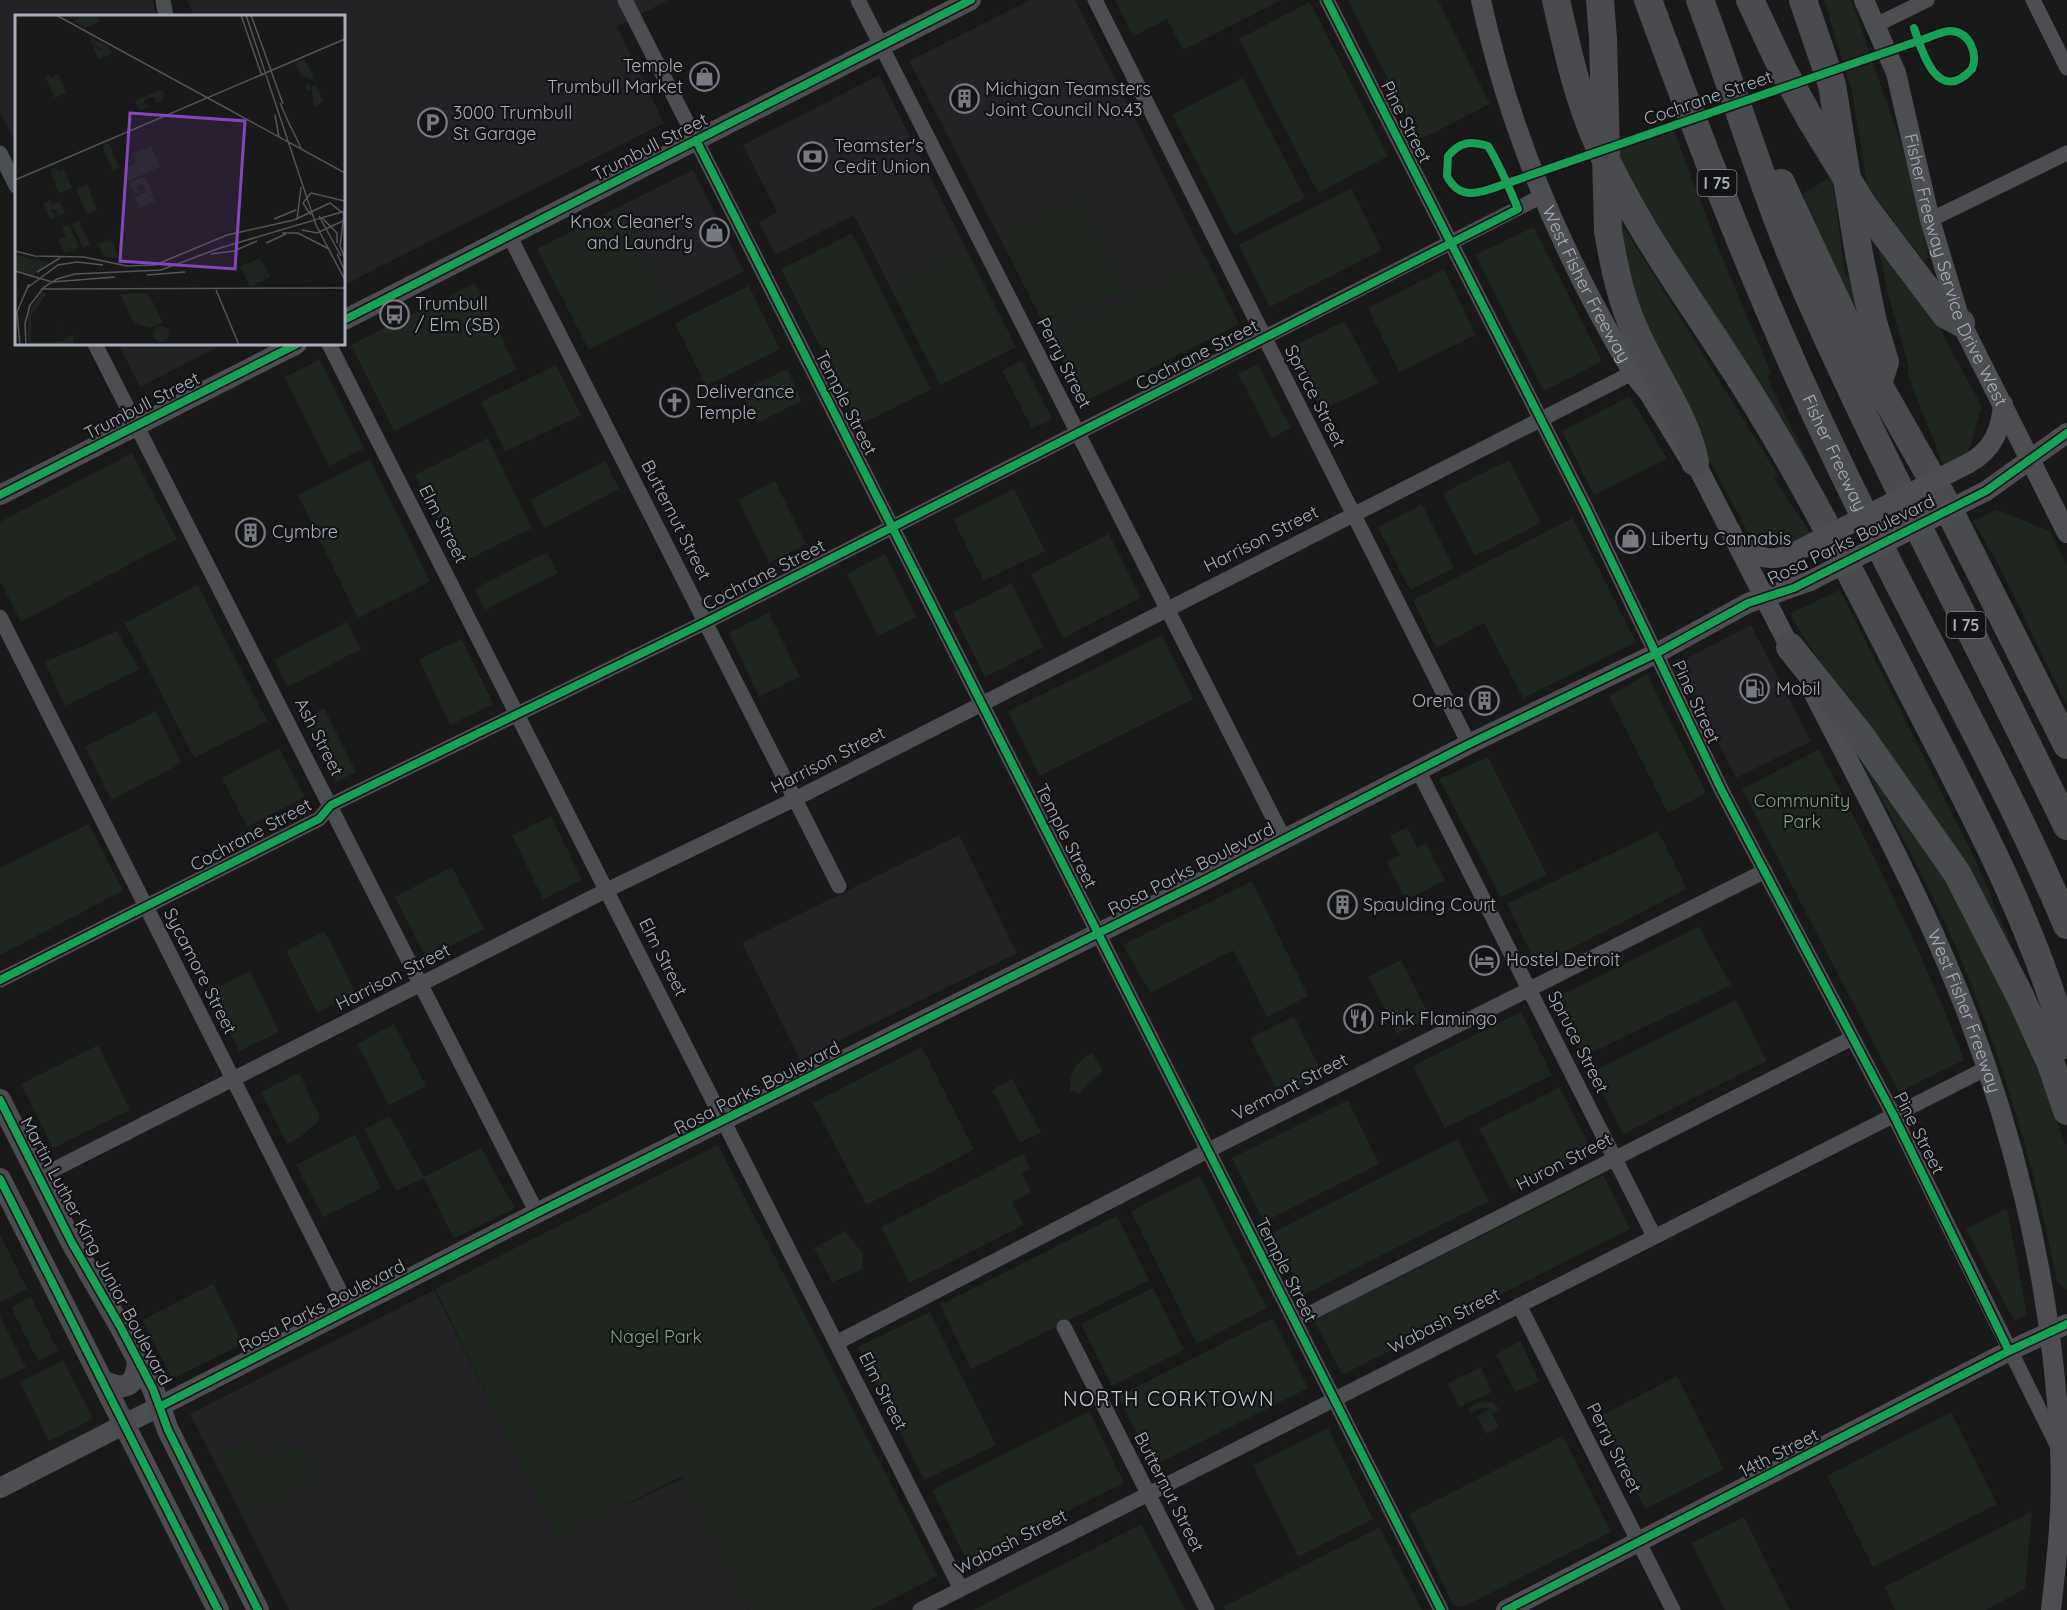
<svg xmlns="http://www.w3.org/2000/svg" width="2067" height="1610" font-family="Quicksand,sans-serif">
<style>
.built{fill:#232325}
.green{fill:#1e261f}
.lines{fill:none;stroke-linecap:round;stroke-linejoin:round}
.minor{stroke:#4c4e52;stroke-width:15}
.tertiary{stroke:#4c4e52;stroke-width:20}
.secondary{stroke:#4b4c50;stroke-width:22}
.motorway{stroke:#4a4b4e;stroke-width:28}
.tertiary-bridge{stroke:#4c4e52;stroke-width:20}
.motorway-bridge{stroke:#4a4b4e;stroke-width:28}
.cycleway-casing{stroke:#131315;stroke-width:11}
.cycleway{stroke:#1a9f57;stroke-width:8}
.labels{text-anchor:middle;stroke-width:4.5;stroke-linejoin:round;paint-order:stroke}
.shield{fill:#131315;stroke:#7c8088;stroke-width:1.5}
.shield-label{font-size:16px;font-weight:bold;fill:#a9afba}
.poi-label{font-size:18px;fill:#a9afba;stroke:#131315;text-anchor:start}
.street-label{font-size:18px;fill:#a9afba;stroke:#131315}
.park-label{font-size:18px;fill:#80a682;stroke:#131315}
.neighbourhood-label{font-size:20px;letter-spacing:1.5px;fill:#cbced6;stroke:#131315}
.inset-road{fill:none;stroke:#535559;stroke-width:1.5}
.view{fill:#8446be;fill-opacity:0.15;stroke:#8446be;stroke-width:3}
.inset-edge{fill:none;stroke:#a9afba;stroke-width:3}
</style>
<rect width="100%" height="100%" fill="#191919"/>
<path class="built" d="M0,0H153L156,16H16V144L0,112Z
M187,0H668L617,27L664,123L344,285V16H194Z
M1030,0H1075L1239,324L1084,402L909,61Z
M879,75L967,250L891,289L854,215L775,255L759,222L777,212L743,145Z
M693,170L744,271L672,308L621,206Z
M118,344H224L140,387Z
M1751,625L1811,741L1736,778L1678,663Z
M959,835L1017,953L800,1060L742,943Z
M434,1290L557,1536L682,1479L749,1610H289L190,1414Z"/>
<path class="green" d="M1115,0H1282L1183,50L1167,19L1133,36Z
M1348,0H1438L1490,104L1419,140Z
M1824,0H1851L1856,13L1901,144L1929,257L1923,260L1867,185L1852,91Z
M1310,2L1388,156L1318,193L1239,39Z
M1243,78L1305,198L1234,235L1172,115Z
M1674,131L1718,247L1771,373L1767,377L1811,468L1805,471L1614,151Z
M1832,176L1845,276L1852,275L1859,306L1854,311L1803,194Z
M1351,188L1382,250L1270,307L1239,245Z
M1080,196L1127,290L1047,331L1000,237Z
M621,206L672,308L589,350L537,249Z
M1612,208L1778,475L1774,477L1810,533L1788,546L1763,548L1751,538L1644,337Z
M1534,227L1602,361L1544,391L1475,255Z
M1875,231L1919,289L1982,407L1968,454L1943,465L1907,373L1909,367L1888,294Z
M852,233L931,389L859,425L781,269Z
M967,250L1016,347L940,385L891,289Z
M1207,260L1239,324L1084,402L1051,338Z
M1444,269L1476,335L1399,372L1368,308Z
M475,283L517,369L394,431L351,345Z
M749,286L780,349L706,386L675,323Z
M1345,321L1378,383L1322,410L1291,347Z
M320,359L364,448L329,466L285,377Z
M1022,360L1052,419L1032,429L1002,370Z
M1258,364L1291,428L1271,438L1238,374Z
M556,365L581,415L505,452L481,402Z
M787,369L802,401L757,423L741,391Z
M1630,396L1667,459L1594,495L1562,431Z
M488,438L532,528L459,564L415,475Z
M132,453L177,539L21,622L0,581V522Z
M370,459L430,582L358,618L298,495Z
M1509,460L1541,523L1475,556L1443,493Z
M605,461L619,489L544,528L530,500Z
M775,481L806,544L769,563L738,500Z
M1014,489L1045,551L984,581L953,519Z
M1422,504L1454,568L1410,590L1378,527Z
M1996,510L2050,531L2067,565V706L1997,562L1973,521Z
M1573,518L1636,642L1523,698L1484,623L1436,648L1413,600Z
M1109,534L1141,598L1063,638L1031,574Z
M547,552L558,573L485,610L474,589Z
M885,554L916,617L878,636L847,574Z
M1012,583L1044,647L985,677L953,613Z
M198,585L267,721L194,758L125,623Z
M1840,590L1976,861L2031,992L1794,622L1791,613Z
M769,613L800,677L759,697L729,633Z
M347,622L361,649L288,687L274,660Z
M117,631L139,669L65,706L45,662Z
M1162,635L1193,699L1039,776L1008,711Z
M462,639L493,704L450,725L419,659Z
M1647,674L1706,793L1668,813L1609,696Z
M324,708L356,772L336,782L305,718Z
M156,711L182,763L111,800L85,747Z
M279,748L305,797L247,827L222,778Z
M1819,749C1872,851 1923,953 1964,1060L1899,1092L1742,789Z
M1488,757L1547,875L1501,897L1439,779Z
M1859,758L1939,866L2013,1002L2067,1149V1290L2057,1281C2031,1149 1991,1017 1932,895C1909,849 1884,803 1859,758Z
M551,816L582,880L543,899L512,835Z
M89,824L123,891L0,955V868Z
M1407,827L1417,847L1426,843L1445,880L1406,900L1386,862L1400,855L1390,836Z
M1658,831L1687,889L1537,966L1507,904Z
M452,867L484,929L426,958L395,897Z
M1252,881L1308,996L1267,1017L1233,950L1150,993L1123,945Z
M1699,927L1731,985L1583,1057L1555,998Z
M325,931L356,994L317,1013L286,951Z
M1401,960L1430,1017L1397,1034L1368,977Z
M250,971L279,1032L239,1051L210,991Z
M1736,1000L1767,1061L1623,1134L1592,1072Z
M1521,1012L1552,1075L1445,1128L1413,1066Z
M1294,1016L1322,1073L1279,1095L1250,1038Z
M394,1024L426,1086L389,1105L357,1044Z
M98,1045L130,1110L53,1148L21,1084Z
M922,1047L974,1150L866,1205L813,1103Z
M1092,1053L1103,1071L1078,1094L1070,1090C1070,1071 1075,1063 1092,1053Z
M299,1073L319,1115V1121L300,1137L287,1144L261,1092Z
M1012,1079L1041,1132L1020,1143L992,1090Z
M1560,1087L1591,1149L1511,1190L1479,1128Z
M1348,1100L1379,1164L1264,1222L1232,1158Z
M390,1116L424,1177L481,1148L515,1208L454,1239L424,1178L396,1191L364,1129Z
M355,1135L381,1188L323,1217L296,1165Z
M1458,1139L1489,1201L1303,1295L1272,1233Z
M718,1145L938,1576L871,1610H749L681,1477L557,1538L435,1289Z
M1023,1154L1031,1169L1022,1174L1031,1192L1012,1202L1024,1225L909,1283L881,1227Z
M1603,1175L1630,1229L1342,1375L1314,1320Z
M1200,1176L1267,1308L1197,1344L1131,1211Z
M2007,1209L2027,1315L2014,1321L1966,1229Z
M1117,1216L1149,1280L971,1369L940,1305Z
M845,1231L863,1254L862,1270L832,1282L814,1248Z
M0,1234L27,1289L0,1302Z
M213,1284L243,1344L172,1379L142,1320Z
M1153,1288L1184,1350L1112,1386L1081,1324Z
M31,1297L58,1351L38,1361L11,1307Z
M930,1312L996,1445L924,1480L858,1347Z
M0,1316L26,1368L0,1380Z
M1273,1318L1308,1388L1153,1466L1118,1396Z
M1521,1341L1539,1381L1515,1392L1496,1354Z
M63,1360L93,1419L49,1441L20,1382Z
M1481,1367L1492,1392L1459,1407L1448,1383Z
M1677,1376L1724,1469L1645,1509L1598,1417Z
M1492,1402L1499,1408L1494,1413L1490,1410L1499,1427L1486,1434L1477,1416L1490,1409L1485,1407L1470,1413L1468,1409L1475,1403Z
M1089,1411L1124,1483L967,1561L932,1490Z
M1951,1412L1997,1504L1873,1567L1827,1476Z
M1328,1428L1373,1519L1298,1557L1253,1465Z
M1563,1436L1611,1532L1463,1607L1453,1605L1409,1514Z
M254,1437L265,1458L293,1444L302,1447L318,1482L247,1516L217,1456Z
M2032,1511L2025,1589L1986,1610H1895L1885,1587Z
M1744,1517L1790,1610H1725L1692,1543Z
M1141,1524L1185,1610H974Z
M1380,1527L1422,1610H1225L1223,1607Z"/>
<g class="lines">
<path class="minor" d="M163,0L166,16
M625,0L1441,1610
M858,0L1284,839
M1095,0L1469,744
M1327,0L1586,508L1722,791L1893,1114L2058,1447
M2033,0L2067,68
M1876,25L1927,0
M0,153L16,186
M1930,220L2067,153
M509,235L839,886
M95,344L537,1213
M329,344L961,1589
M0,617L349,1309
M1418,770L1654,1236
M0,980L319,819L331,805L706,622L1544,195
M39,1177L607,890L795,799L1632,373
M1519,1305L1673,1610
M1295,1321L1852,1038
M1064,1327L1207,1610
M836,1343L1209,1150L1765,871
M920,1610L1987,1068"/>
<g class="tertiary">
<path id="s1" d="M1481,0C1509,130 1563,256 1631,370C1636,379 1644,386 1650,395C1663,416 1675,436 1688,457L1695,462L1795,657"/>
<path id="s2" d="M1864,0L1896,73L1930,220L1961,323L2067,533"/>
<path d="M344,320L971,0"/>
<path d="M1969,463C1993,450 2001,430 2003,404"/>
<path d="M1986,491L2067,433"/>
<path d="M0,495L297,344"/>
<path d="M1741,544C1757,560 1773,562 1793,553"/>
<path id="s3" d="M1811,688C1857,778 1905,866 1945,959C2011,1113 2053,1282 2060,1450C2063,1502 2057,1558 2051,1610"/>
<path d="M0,1488L537,1213L1207,879L1469,744L1657,653L1748,603L1810,581"/>
<path d="M1506,1610L2009,1351L2067,1324"/>
</g>
<path class="secondary" d="M0,1100L72,1243L120,1326L153,1389L168,1430L258,1610
M0,1179L218,1610
M103,1381C126,1392 136,1386 138,1360"/>
<g class="motorway">
<path d="M1556,0C1567,48 1577,96 1597,141C1640,237 1707,322 1761,412C1816,502 1863,597 1911,691C1970,805 2032,920 2067,1045"/>
<path d="M1600,0L1603,39"/>
<path id="s4" d="M1648,0C1704,152 1762,303 1832,449C1907,609 1998,762 2067,925"/>
<path d="M1700,0C1736,96 1765,196 1806,290C1886,472 1981,647 2067,826"/>
<path d="M1750,0L1783,70L1811,120"/>
<path d="M1803,0L1832,85L1859,254L1873,322L1885,362L1878,384"/>
<path d="M1781,183L1861,354L1945,502L2067,745"/>
<path d="M1863,205L1946,315L1961,323"/>
<path d="M1608,231C1614,266 1621,301 1636,333C1655,376 1686,416 1695,462"/>
<path d="M1790,647L1861,736L1957,873L2020,996L2051,1064L2067,1111"/>
</g>
<path class="tertiary-bridge" d="M1793,553L1969,463
M1810,581L1986,491"/>
<path class="motorway-bridge" d="M1603,39L1608,231
M1811,120L1863,205"/>
<defs>
<path id="cycleway" d="M1327,0L1586,508L1722,791L1893,1114L2009,1351
M696,140L1441,1610
M344,320L971,0
M0,495L297,344
M0,980L319,819L331,805L706,622L1518,209C1509,187 1500,166 1488,146C1470,141 1461,141 1448,156L1447,176C1459,200 1478,194 1499,186L1927,38C1935,35 1943,31 1951,31C1970,32 1978,54 1972,69C1938,106 1922,52 1914,28
M0,1100L72,1243L120,1326L153,1389L168,1430L258,1610
M0,1179L218,1610
M161,1406L537,1213L1207,879L1469,744L1657,653L1748,603L1794,588L1986,491L2067,433
M1506,1610L2009,1351L2067,1324"/>
</defs>
<use href="#cycleway" class="cycleway-casing"/>
<use href="#cycleway" class="cycleway"/>
</g>
<defs>
<symbol id="shop-ring" viewBox="-11 -11 22 22"><circle r="9.5" fill="#131315" stroke="#777a82" stroke-width="1.5"/><path d="M-5-2.5h2.3a2.7 3.5 0 0 1 5.4 0H5L5.5 6h-11ZM-1.5-2.5h3a1.5 2.3 0 0 0-3 0Z" fill="#777a82"/></symbol>
<symbol id="building-ring" viewBox="-11 -11 22 22"><circle r="9.5" fill="#131315" stroke="#777a82" stroke-width="1.5"/><path d="M-4-6H4V6H1V3H-1V6H-4ZM-2.5-4.3h1.7v1.8h-1.7ZM.8-4.3h1.7v1.8H.8ZM-2.5-1h1.7V.8h-1.7ZM.8-1h1.7V.8H.8Z" fill="#777a82"/></symbol>
<symbol id="parking-ring" viewBox="-11 -11 22 22"><circle r="9.5" fill="#131315" stroke="#777a82" stroke-width="1.5"/><path d="M-3.5-5.5H1a3.5 3.5 0 0 1 0 7H-1V5.5H-3.5ZM-1-3.4V-.6H.8a1.4 1.4 0 0 0 0-2.8Z" fill="#777a82"/></symbol>
<symbol id="bank-ring" viewBox="-11 -11 22 22"><circle r="9.5" fill="#131315" stroke="#777a82" stroke-width="1.5"/><path d="M-6-4H6V4H-6ZM0-2.3a2.3 2.3 0 1 0 0 4.6a2.3 2.3 0 1 0 0-4.6Z" fill="#777a82"/></symbol>
<symbol id="bus-ring" viewBox="-11 -11 22 22"><circle r="9.5" fill="#131315" stroke="#777a82" stroke-width="1.5"/><path d="M-5-6H5V4H4V6H2V4H-2V6H-4V4H-5ZM-3.5-4V0h7V-4ZM-3.5 1.2v1.5H-2V1.2ZM2 1.2v1.5H3.5V1.2Z" fill="#777a82"/></symbol>
<symbol id="church-ring" viewBox="-11 -11 22 22"><circle r="9.5" fill="#131315" stroke="#777a82" stroke-width="1.5"/><path d="M-1.2-6h2.4v3.5h3.3v2.4h-3.3V6h-2.4V-.1h-3.3v-2.4h3.3Z" fill="#777a82"/></symbol>
<symbol id="fuel-ring" viewBox="-11 -11 22 22"><circle r="9.5" fill="#131315" stroke="#777a82" stroke-width="1.5"/><path d="M-5.5-6h7V0h2V4h1.3V-2.5L3-4.5l.8-.8L6-3V5H2.5V1h-1V6h-7ZM-4.2-4.7v3.2H.2V-4.7Z" fill="#777a82"/></symbol>
<symbol id="hotel-ring" viewBox="-11 -11 22 22"><circle r="9.5" fill="#131315" stroke="#777a82" stroke-width="1.5"/><path d="M-6-4.5h1.5V1H6V5H4.5V3h-9V5H-6ZM-4 0a1.8 1.8 0 1 1 3.6 0ZM.5 0V-2.5h3Q6-2.5 6 0Z" fill="#777a82"/></symbol>
<symbol id="restaurant-ring" viewBox="-11 -11 22 22"><circle r="9.5" fill="#131315" stroke="#777a82" stroke-width="1.5"/><path d="M-5-6h1v4h1v-4h1v4h1v-4h1v5L-1.5 .5V6h-2V.5L-5-1ZM5-6V6H3V1.5H1.5Q1.5-4 5-6Z" fill="#777a82"/></symbol>
</defs>
<g fill-rule="evenodd">
<use href="#shop-ring" x="688" y="60" width="33" height="33"/>
<use href="#building-ring" x="948" y="82" width="33" height="33"/>
<use href="#parking-ring" x="416" y="106" width="33" height="33"/>
<use href="#bank-ring" x="796" y="140" width="33" height="33"/>
<use href="#shop-ring" x="698" y="216" width="33" height="33"/>
<use href="#bus-ring" x="378" y="298" width="33" height="33"/>
<use href="#church-ring" x="658" y="386" width="33" height="33"/>
<use href="#building-ring" x="234" y="516" width="33" height="33"/>
<use href="#shop-ring" x="1614" y="522" width="33" height="33"/>
<use href="#fuel-ring" x="1738" y="672" width="33" height="33"/>
<use href="#building-ring" x="1468" y="684" width="33" height="33"/>
<use href="#building-ring" x="1326" y="888" width="33" height="33"/>
<use href="#hotel-ring" x="1468" y="944" width="33" height="33"/>
<use href="#restaurant-ring" x="1342" y="1002" width="33" height="33"/>
</g>
<g class="labels">
<g class="shield">
<rect x="1697.5" y="170" width="39" height="26" rx="4.5"/>
<rect x="1946.5" y="612" width="39" height="26" rx="4.5"/>
</g>
<g class="shield-label">
<text x="1717" y="189">I 75</text>
<text x="1966" y="631">I 75</text>
</g>
<g class="poi-label">
<text x="683" y="72" text-anchor="end">Temple<tspan x="683" dy="21">Trumbull Market</tspan></text>
<text x="985" y="95">Michigan Teamsters<tspan x="985" dy="21">Joint Council No.43</tspan></text>
<text x="453" y="119">3000 Trumbull<tspan x="453" dy="21">St Garage</tspan></text>
<text x="834" y="152">Teamster's<tspan x="834" dy="21">Cedit Union</tspan></text>
<text x="693" y="228" text-anchor="end">Knox Cleaner's<tspan x="693" dy="21">and Laundry</tspan></text>
<text x="415" y="310">Trumbull<tspan x="415" dy="21">/ Elm (SB)</tspan></text>
<text x="696" y="398">Deliverance<tspan x="696" dy="21">Temple</tspan></text>
<text x="272" y="538">Cymbre</text>
<text x="1651" y="545">Liberty Cannabis</text>
<text x="1776" y="695">Mobil</text>
<text x="1464" y="707" text-anchor="end">Orena</text>
<text x="1363" y="911">Spaulding Court</text>
<text x="1506" y="966">Hostel Detroit</text>
<text x="1380" y="1025">Pink Flamingo</text>
</g>
<g class="street-label">
<text transform="translate(1708 98) rotate(-19)" y="6">Cochrane Street</text>
<text transform="translate(1406 122) rotate(63)" y="6">Pine Street</text>
<text transform="translate(650 147) rotate(-27)" y="6">Trumbull Street</text>
<text dy="6" stroke="none"><textPath href="#s2" startOffset="286">Fisher Freeway Service Drive West</textPath></text>
<text dy="6" stroke="none"><textPath href="#s1" startOffset="304">West Fisher Freeway</textPath></text>
<text transform="translate(1197 355) rotate(-27)" y="6">Cochrane Street</text>
<text transform="translate(1064 363) rotate(63)" y="6">Perry Street</text>
<text transform="translate(1315 396) rotate(63)" y="6">Spruce Street</text>
<text transform="translate(846 403) rotate(63)" y="6">Temple Street</text>
<text transform="translate(142 406) rotate(-27)" y="6">Trumbull Street</text>
<text dy="6" stroke="none"><textPath href="#s4" startOffset="490">Fisher Freeway</textPath></text>
<text transform="translate(676 520) rotate(63)" y="6">Butternut Street</text>
<text transform="translate(443 524) rotate(63)" y="6">Elm Street</text>
<text transform="translate(1261 539) rotate(-27)" y="6">Harrison Street</text>
<text transform="translate(1851 540) rotate(-26)" y="6">Rosa Parks Boulevard</text>
<text transform="translate(764 575) rotate(-27)" y="6">Cochrane Street</text>
<text transform="translate(1696 702) rotate(65)" y="6">Pine Street</text>
<text transform="translate(319 737) rotate(63)" y="6">Ash Street</text>
<text transform="translate(828 760) rotate(-27)" y="6">Harrison Street</text>
<text transform="translate(251 835) rotate(-28)" y="6">Cochrane Street</text>
<text transform="translate(1066 836) rotate(63)" y="6">Temple Street</text>
<text transform="translate(1191 869) rotate(-27)" y="6">Rosa Parks Boulevard</text>
<text transform="translate(663 957) rotate(63)" y="6">Elm Street</text>
<text transform="translate(200 971) rotate(63)" y="6">Sycamore Street</text>
<text transform="translate(393 977) rotate(-27)" y="6">Harrison Street</text>
<text dy="6" stroke="none"><textPath href="#s3" startOffset="358">West Fisher Freeway</textPath></text>
<text transform="translate(1578 1042) rotate(63)" y="6">Spruce Street</text>
<text transform="translate(1290 1087) rotate(-27)" y="6">Vermont Street</text>
<text transform="translate(757 1088) rotate(-27)" y="6">Rosa Parks Boulevard</text>
<text transform="translate(1919 1133) rotate(63)" y="6">Pine Street</text>
<text transform="translate(1564 1162) rotate(-27)" y="6">Huron Street</text>
<text transform="translate(96 1251) rotate(62)" y="6">Martin Luther King Junior Boulevard</text>
<text transform="translate(1286 1270) rotate(63)" y="6">Temple Street</text>
<text transform="translate(322 1306) rotate(-27)" y="6">Rosa Parks Boulevard</text>
<text transform="translate(1444 1321) rotate(-27)" y="6">Wabash Street</text>
<text transform="translate(883 1391) rotate(63)" y="6">Elm Street</text>
<text transform="translate(1614 1448) rotate(63)" y="6">Perry Street</text>
<text transform="translate(1779 1453) rotate(-27)" y="6">14th Street</text>
<text transform="translate(1169 1492) rotate(63)" y="6">Butternut Street</text>
<text transform="translate(1011 1542) rotate(-27)" y="6">Wabash Street</text>
</g>
<g class="park-label">
<text x="1802" y="807">Community<tspan x="1802" dy="21">Park</tspan></text>
<text x="656" y="1343">Nagel Park</text>
</g>
<g class="neighbourhood-label">
<text x="1169" y="1406">NORTH CORKTOWN</text>
</g>
</g>
<g transform="translate(15 15)">
<rect width="330" height="330" fill="#191919"/>
<path d="M69,0H81L84,7L70,13L58,7ZM74,22L94,32L97,39L83,44L77,30L85,35L90,36L77,29ZM290,44L299,63L294,65L292,61L287,63L280,48ZM34,59L36,62L44,59L51,78L39,83L30,61ZM294,68L296,72L301,70L309,87L299,92L297,74L292,76L290,70ZM147,74L150,81L146,86L141,89L139,82L131,84L128,89L134,91L124,96L120,86ZM94,128L104,153L98,156L87,131ZM136,131L145,152L113,166L108,154L121,148L118,139ZM41,152L43,156L49,154L57,173L44,178L35,155ZM130,161L138,180L127,185L138,181L140,186L125,193L120,182L131,177L128,169L121,171L124,177L119,179L114,168ZM72,169L82,195L72,199L61,174ZM35,185L37,190L45,186L50,198L43,201L40,194L35,195L42,202L35,205L28,188ZM64,205L75,230L68,233L57,208ZM54,210L64,232L57,235L51,222L57,237H49L43,225L51,222L47,213ZM96,224L103,241V243L88,241L83,229ZM0,239L17,245L33,247L17,262L0,255ZM245,243L256,262L235,272L225,251ZM27,276L32,279L16,301V327L50,326L44,308L50,323L59,320L58,329L66,330H13V299ZM105,279H134L148,308L135,313L119,308ZM138 319a8 8 0 1 1 16 0a8 8 0 1 1-16 0Z" fill="#1e261f"/>
<path class="inset-road" d="M41,0L330,158M226,0L247,61M231,0L301,210L330,265M236,0L268,89M265,88L276,113M260,100L264,122M276,112L286,133M0,165L330,24M296,200L288,188L296,178L330,186M304,201L326,241M307,203L322,218V228M259,204L281,195M282,205L286,172M287,215L302,218L330,205M267,218H283L314,234M251,228L271,219M0,236L20,241L69,242L112,251L140,250L212,220L279,205L315,188L329,199L325,231L330,244M196,239L219,236L242,226M322,239L330,256M0,256L37,267L100,262M22,257L45,243M132,260L170,257M12,273L43,250L62,247L88,250M26,274L330,273M201,275L224,330M5,330L2,297L14,269M11,330L10,308L15,290L29,272L42,264L60,259L146,255L205,233L330,196"/>
<path class="view" d="M115,98L230,106L220,254L105,246Z"/>
<rect width="330" height="330" class="inset-edge"/>
</g>
</svg>
